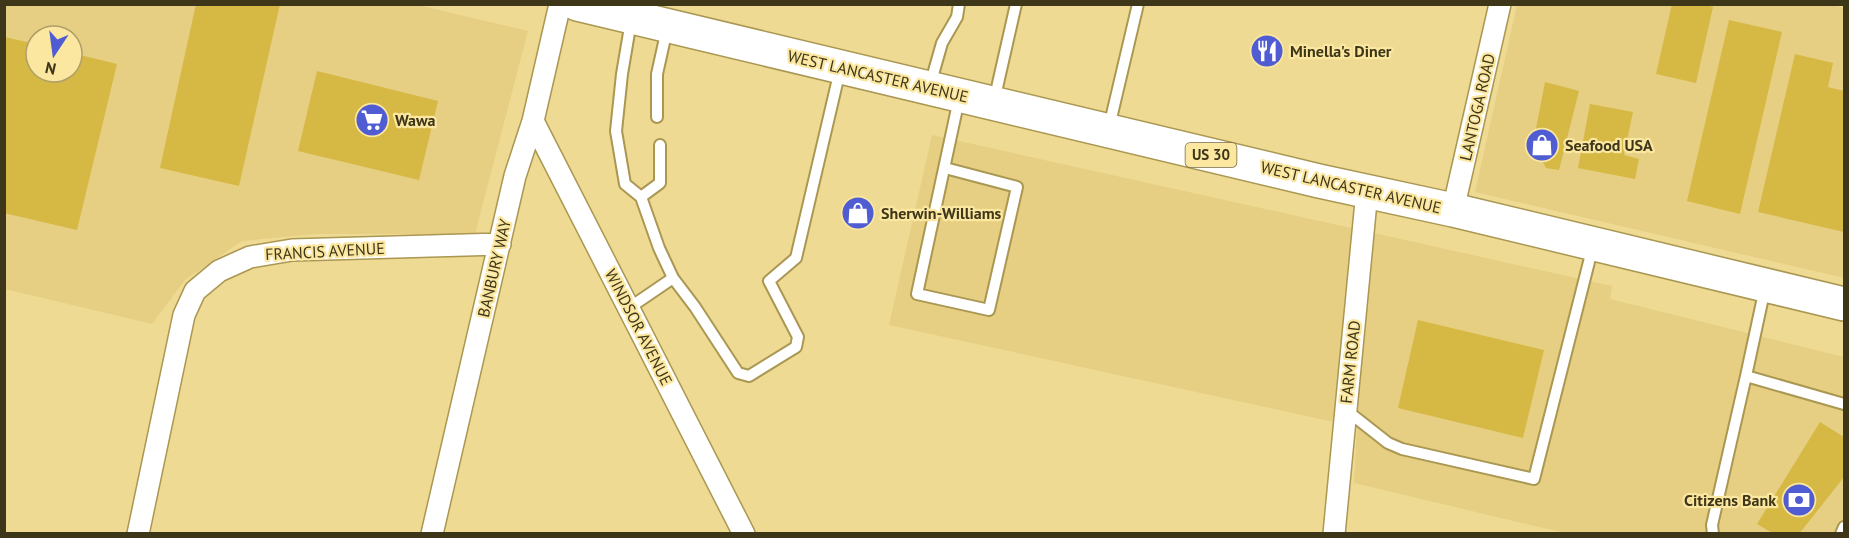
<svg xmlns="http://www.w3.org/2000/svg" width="1849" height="538" font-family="'PT Sans',sans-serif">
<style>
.built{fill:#e6cf82;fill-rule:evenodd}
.building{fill:#d6b845}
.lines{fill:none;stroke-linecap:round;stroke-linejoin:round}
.lane-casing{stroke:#aa9752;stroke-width:14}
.street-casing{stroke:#aa9752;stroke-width:24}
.highway-casing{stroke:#aa9752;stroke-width:36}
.lane{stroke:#fff;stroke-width:10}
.street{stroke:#fff;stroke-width:21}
.highway{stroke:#fff;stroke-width:33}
.labels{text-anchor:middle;stroke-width:4.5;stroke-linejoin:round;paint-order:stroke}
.shield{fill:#fbe7a0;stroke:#776b42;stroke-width:1.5}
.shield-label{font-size:15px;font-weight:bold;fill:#3e3619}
.poi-label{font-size:16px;font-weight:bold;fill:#3e3619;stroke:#fbe7a0;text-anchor:start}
.street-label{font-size:16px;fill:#3e3619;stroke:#fbe7a0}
</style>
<rect width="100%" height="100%" fill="#eeda93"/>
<path class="built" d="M413,4L528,31L475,234H315L242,241L185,280L152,324L5,289V5ZM36,36H72V72H36Z
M1829,4L1844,8V278L1475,192L1517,5Z
M932,135L1612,286L1610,299L1844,357V533H1564L1354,483L1357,427L889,325Z"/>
<path class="building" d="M196,4H280L239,186L160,168Z
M1672,4H1701L1713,7L1696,83L1656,74Z
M1729,20L1782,32L1740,214L1687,201Z
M4,37L36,44V72H72V53L117,64L77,230L4,213Z
M1795,54L1833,63L1828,87L1844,91V232L1758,212Z
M317,71L438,101L419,180L298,151Z
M1545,82L1579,91L1559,170L1546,168L1533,144Z
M1590,104L1633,112L1624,155L1639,159L1635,179L1578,168Z
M1418,320L1544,350L1523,438L1398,408Z
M1820,422L1844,437V477L1799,534H1774L1757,524Z"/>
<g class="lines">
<defs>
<path id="lane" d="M631,21L622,74L616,131L625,184L641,197L659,248L673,278
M930,85L942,43L957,17L959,4
M994,101L1016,4
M657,117V74L667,29
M1109,127L1138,4
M945,168L1017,187L989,310L917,294L959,99
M641,197L660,183V145
M1765,288L1746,376L1844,404
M629,308L673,278L695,307L738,373L749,376L796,347L798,337L769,281L796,258L840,70
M1346,410L1388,443L1402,449L1534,479L1593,246
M1713,534L1712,525L1746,376
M1841,534L1844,527"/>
<path id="street" d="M533,121L744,534
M1453,210L1500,4
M138,534L184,315L195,291L219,271L250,257L292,250L500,244
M432,534L515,176L533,121L560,4
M1334,534L1367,191"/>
<path id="highway" d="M577,4L1319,181L1453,210L1844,304"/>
</defs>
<use href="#lane" class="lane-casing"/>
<use href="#street" class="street-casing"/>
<use href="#highway" class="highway-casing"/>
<use href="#lane" class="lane"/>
<use href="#street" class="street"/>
<use href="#highway" class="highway"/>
</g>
<defs>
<symbol id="restaurant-disc" viewBox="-11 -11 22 22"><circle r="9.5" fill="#505cd2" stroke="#fbe7a0"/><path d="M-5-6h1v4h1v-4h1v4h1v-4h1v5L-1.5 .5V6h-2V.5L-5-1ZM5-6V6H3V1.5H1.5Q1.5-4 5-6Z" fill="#fff"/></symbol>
<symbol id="supermarket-disc" viewBox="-11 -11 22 22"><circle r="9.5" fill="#505cd2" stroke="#fbe7a0"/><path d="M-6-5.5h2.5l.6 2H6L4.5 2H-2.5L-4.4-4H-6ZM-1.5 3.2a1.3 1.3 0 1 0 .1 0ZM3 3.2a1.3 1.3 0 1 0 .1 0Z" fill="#fff"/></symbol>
<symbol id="shop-disc" viewBox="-11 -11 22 22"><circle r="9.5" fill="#505cd2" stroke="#fbe7a0"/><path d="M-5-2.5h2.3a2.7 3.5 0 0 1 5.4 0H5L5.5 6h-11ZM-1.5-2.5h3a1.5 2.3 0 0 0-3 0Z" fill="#fff"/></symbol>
<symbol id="bank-disc" viewBox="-11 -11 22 22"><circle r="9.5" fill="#505cd2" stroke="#fbe7a0"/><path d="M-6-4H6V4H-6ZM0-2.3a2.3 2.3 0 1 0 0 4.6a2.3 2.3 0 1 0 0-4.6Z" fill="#fff"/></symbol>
</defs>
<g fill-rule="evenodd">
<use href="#restaurant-disc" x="1248" y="32" width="38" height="38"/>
<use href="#supermarket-disc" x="353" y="101" width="38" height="38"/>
<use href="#shop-disc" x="1523" y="126" width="38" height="38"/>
<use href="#shop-disc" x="839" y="194" width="38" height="38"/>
<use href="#bank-disc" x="1780" y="481" width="38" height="38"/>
</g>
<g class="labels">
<rect class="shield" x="1185.5" y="143" width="51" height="24" rx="4.5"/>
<g class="shield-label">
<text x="1211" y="160">US 30</text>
</g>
<g class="poi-label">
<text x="1290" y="57">Minella's Diner</text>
<text x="395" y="126">Wawa</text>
<text x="1565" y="151">Seafood USA</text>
<text x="881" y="219">Sherwin-Williams</text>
<text x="1776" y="506" text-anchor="end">Citizens Bank</text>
</g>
<g class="street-label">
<text transform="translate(878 76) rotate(13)" y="6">WEST LANCASTER AVENUE</text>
<text transform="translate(1477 107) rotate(-77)" y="6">LANTOGA ROAD</text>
<text transform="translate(1351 187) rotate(13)" y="6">WEST LANCASTER AVENUE</text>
<text transform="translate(325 251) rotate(-3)" y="6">FRANCIS AVENUE</text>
<text transform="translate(494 268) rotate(-77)" y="6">BANBURY WAY</text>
<text transform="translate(639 327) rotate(63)" y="6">WINDSOR AVENUE</text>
<text transform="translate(1350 362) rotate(-84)" y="6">FARM ROAD</text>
</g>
</g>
<rect width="1849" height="538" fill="none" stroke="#3e3619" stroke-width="12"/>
<g transform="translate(54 54) rotate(193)"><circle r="28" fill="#fbe7a0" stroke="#afa06a" stroke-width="1.5"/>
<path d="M0-4.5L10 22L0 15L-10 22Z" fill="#505cd2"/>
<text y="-9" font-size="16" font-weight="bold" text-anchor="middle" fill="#3e3619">N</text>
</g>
</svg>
